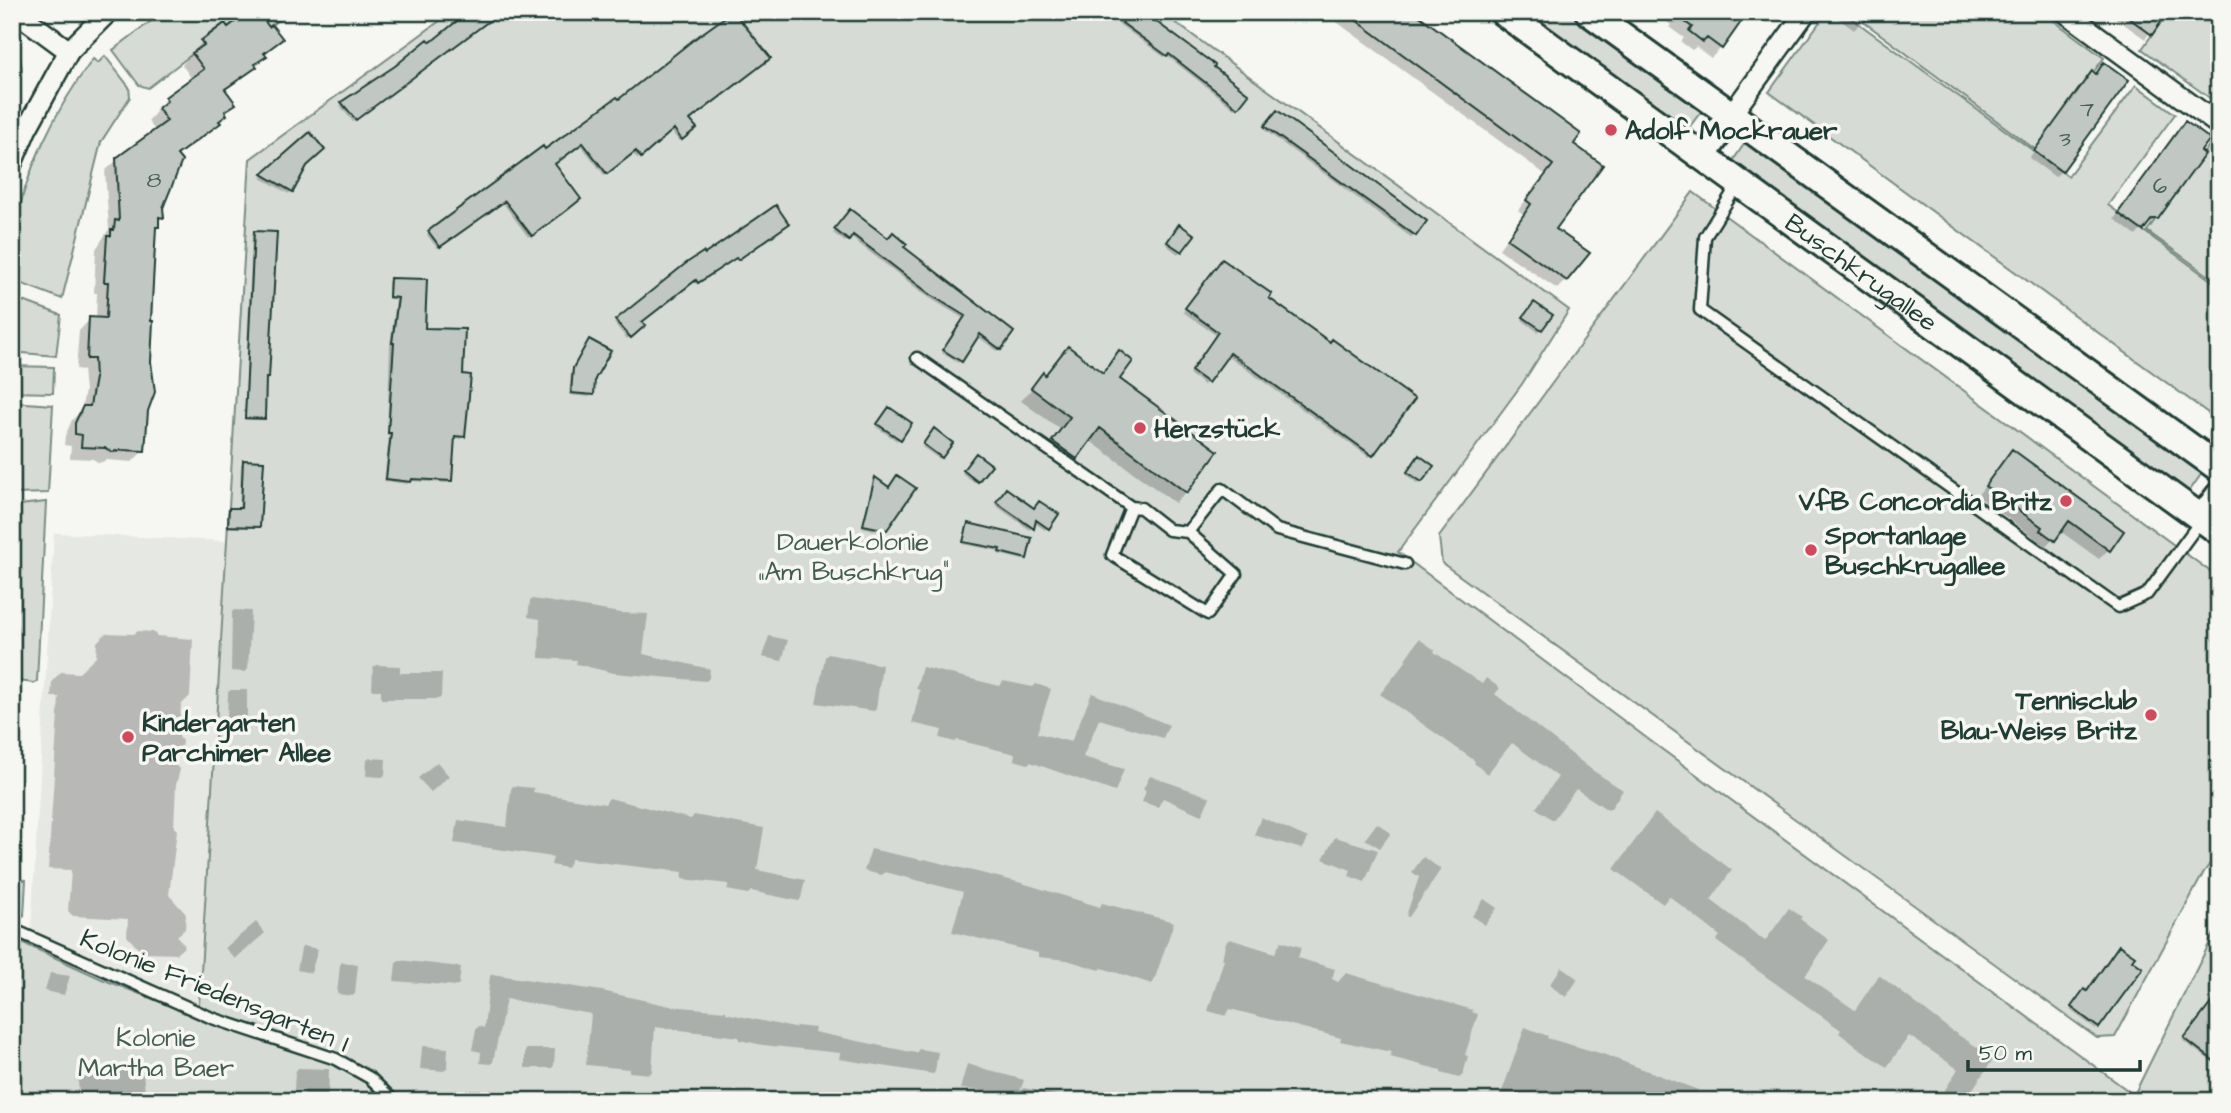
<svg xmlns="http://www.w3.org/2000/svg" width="2231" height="1113" font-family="'Architects Daughter',sans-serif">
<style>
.built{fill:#e6e8e4}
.green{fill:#d6dbd6;stroke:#7a8c85;stroke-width:2}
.shadow{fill:#0003}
.building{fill:#c1c8c3;stroke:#1f3d34;stroke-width:2}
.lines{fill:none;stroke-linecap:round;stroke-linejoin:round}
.service-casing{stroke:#1f3d34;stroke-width:15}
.minor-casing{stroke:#1f3d34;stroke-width:24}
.secondary-casing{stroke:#1f3d34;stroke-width:32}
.service{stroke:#f6f6f2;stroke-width:10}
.minor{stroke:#f6f6f2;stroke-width:19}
.secondary{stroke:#f6f6f2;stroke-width:26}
.poi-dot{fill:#d1495b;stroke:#f6f6f2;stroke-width:2.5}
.labels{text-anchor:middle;stroke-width:7;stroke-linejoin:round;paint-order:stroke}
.number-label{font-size:23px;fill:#486058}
.poi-label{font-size:26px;font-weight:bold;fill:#1f3d34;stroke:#f6f6f2;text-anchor:start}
.street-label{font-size:26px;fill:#1f3d34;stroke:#f6f6f2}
.park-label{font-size:26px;fill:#445d54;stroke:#f6f6f2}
</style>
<rect width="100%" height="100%" fill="#f6f6f2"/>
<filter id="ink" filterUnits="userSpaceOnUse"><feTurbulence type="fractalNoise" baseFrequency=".0143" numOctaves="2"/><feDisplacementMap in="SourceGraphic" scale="14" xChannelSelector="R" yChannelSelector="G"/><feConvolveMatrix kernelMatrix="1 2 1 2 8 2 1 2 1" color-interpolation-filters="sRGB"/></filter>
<g filter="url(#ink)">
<path class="built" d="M54,533L226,541L199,1005L31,933Z"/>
<path class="green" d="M163,12H248L228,27L225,23L201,40L204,45L148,88L139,85L113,50Z
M258,12H288L269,27Z
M452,12H1161L1569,310L1522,384L1398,552L1656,745L2134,1095L2219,924V1101H12V938L102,979L196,1016L199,1005L250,159Z
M1526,12H1571L1703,109L1687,130Z
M1827,12H1843L2068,176L2136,85L2175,114L2108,205L2219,286V421L1769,92Z
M1871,12H2042L2104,58L2036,150L1864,22Z
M2168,12H2219V89L2211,99L2142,49Z
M12,46L19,51L22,70L12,89Z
M105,56L129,87L130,97L101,142L62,299L20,283L12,275C12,263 11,249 13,237C24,173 54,111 93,59L98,63Z
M2216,136L2219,138V283L2147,231Z
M1747,140L2202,473L2186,496L1732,162Z
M1693,192L2219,578V851L2204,872L2115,1037L2097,1038L1442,563L1439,537Z
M12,297L61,315L56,356L12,352Z
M12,366L54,367L53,393L12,392Z
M12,402L53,405L48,493L12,494Z
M46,502L37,681L34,683L18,681L12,673V506Z
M12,879L26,880L24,916L12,910Z"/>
<path class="shadow" d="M499,12L353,122L340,106L430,44Z
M1102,12H1140L1237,107L1234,109L1166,55L1164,57Z
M1323,12H1411L1572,144L1553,229L1566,280L1557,289L1499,249L1523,214L1518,210L1546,175Z
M1654,12H1736L1721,48L1711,58L1696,47L1692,50L1681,42L1684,38L1669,27L1671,25Z
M1833,12H1874L1866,21L1864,19L1854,30L1832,14Z
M2107,12H2166L2145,39Z
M225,25L228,29H269L280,39L243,78L224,91L233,104L224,113L219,123L207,134L176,156L161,207L162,217L154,229L144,450L132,462L107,460L99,463L93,459L70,458L71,446L64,445L65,436L72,420L81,411L85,391L83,370L76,369L79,331L90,319L96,320L97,293H94L96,249L109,229L105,171L117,160L156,132L148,121L156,112L155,110L192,79L182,65L202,42Z
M2087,79L2061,171L2055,177L2029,158Z
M617,99L688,121L694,128L679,141L670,130L638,159L632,153L604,175L580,144L553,164L577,201L528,237L502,202L437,248L427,235L429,232Z
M1275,114L1425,221L1414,235L1412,238L1263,129Z
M2179,129L2157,218L2150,224H2146L2136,236L2114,219Z
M310,135L305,166L289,194L261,178Z
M848,214L902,248L999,349L997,351L977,336L958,363L942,353L964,319L928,297L850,237L845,242L833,233Z
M784,226L695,284L693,281L640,322L643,325L627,339L614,323L704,256Z
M1177,229L1192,236L1178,254L1166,245Z
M254,232L268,378L265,381L263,418L261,420H244L252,235Z
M1219,264L1267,299L1372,454L1369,457L1226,355L1204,385L1189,374L1217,336L1183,312Z
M391,279L423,330L461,375L463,436L461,439L453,438L450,481L448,483L410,481L407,484L384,481L389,435H387L390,345L396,299H388V282Z
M1532,306L1550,316L1538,332L1522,320Z
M587,344L593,378L592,394L589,397L569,395L571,372Z
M1068,348L1101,374L1119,353L1118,379L1186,492L1175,503L1089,440L1064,469L1042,453L1060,429L1021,401Z
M887,412L910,424L897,441L876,427Z
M931,433L941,457L939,459L922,447Z
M2012,451L2108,550L2099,559L2060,531L2044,549L2032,540L2034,537L1977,496Z
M974,458L989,465L974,483L962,473Z
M1417,460L1432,466L1418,484L1406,475Z
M244,462L259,526L256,528H227V512L229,510H239L241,464Z
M875,479L884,529L881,532L862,527Z
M1004,493L1034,510L1047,528L1045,530L1033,522L1030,530L995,505Z
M968,525L1025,558L1023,560L998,554L999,551L962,544Z
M533,599L621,613L648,614L643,654L710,669L709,678L706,681L614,673L576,664L577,660L539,658L540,619L528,617L530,601Z
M234,610L251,611L248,669L245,672L231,671L232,612Z
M138,631L153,632L157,636L193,639L190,696L181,705L179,737L182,741L181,752L172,761L180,770L176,785L174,827L177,830L169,895L186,914L185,929L177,936L185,946L176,954L142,953L127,936L128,919L73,916L68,911L71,870L48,869L59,697H51L52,681L61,672L79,673L96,657L97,642L106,633L134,634Z
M769,636L788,640L782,661L762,657Z
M1419,639L1435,650L1434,652L1482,684L1486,678L1500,688L1495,694L1592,770L1623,790L1611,808L1608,810L1576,789L1553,820L1536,808L1558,777L1512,743L1487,774L1474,763L1475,761L1380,694L1407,660L1405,659Z
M828,654L882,665L876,709L874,711L816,703L825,657Z
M376,665L400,666V673H442L441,697L439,699H381V690H372L373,667Z
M922,667L1000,686L1003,681L1033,687L1036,684L1051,689L1037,733L1071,742L1092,693L1169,725L1163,738L1099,719L1083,757L1124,769L1115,792L1030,762L1028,764L1014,760L1015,754L957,740L955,742L940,738L942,730L912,723L920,690L916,689Z
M231,690H247V716L244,719L227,718L228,692Z
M369,758L386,759L385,775L382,777L366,776L367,760Z
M437,762L449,776L431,792L418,778Z
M1150,776L1210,797L1203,813L1201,815L1163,798L1158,807L1142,802L1146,791L1143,789Z
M513,786L534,788L533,792L605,804L609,798L691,819L694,815L764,828L757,870L805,880L801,898L799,901L751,891L748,894L727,890L729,884L682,879L683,872L571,859L567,868L551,865L553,857L454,843L458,820L507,827L511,789Z
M1655,813L1732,870L1711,900L1765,941L1789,908L1802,917L1800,919L1829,940L1805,976L1855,1010L1879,975L1949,1029L1994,1058L1966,1099L1968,1101H1938L1958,1069L1909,1036L1887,1067L1853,1044L1839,1033L1841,1030L1716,941L1720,936L1669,896L1663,904L1614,869Z
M1261,817L1308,838L1304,847L1302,849L1254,835Z
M1377,823L1391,833L1380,848L1365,839Z
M1335,837L1378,850L1365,882L1349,876L1351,870L1323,859Z
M871,849L922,860L924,859L1022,883L1100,907L1102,903L1174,922L1154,981L1152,984L1102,968L1100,970L1067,960L1038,957V953L952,932L963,892L885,872L882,875L864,871Z
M1423,857L1441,869L1409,917L1406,916L1419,877L1412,872Z
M1484,899L1497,908L1485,925L1472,916Z
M256,922L265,933L235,959L225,948Z
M1230,939L1275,953L1281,941L1301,947L1298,958L1335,969L1332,979L1338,982L1346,973L1473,1010L1472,1012L1478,1014L1465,1055L1468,1056L1463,1075L1459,1078L1441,1073V1070L1390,1057L1391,1052L1340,1041L1341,1038L1230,1009L1226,1016L1208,1011L1224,959L1222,958L1226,942Z
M303,946L318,949L311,973L297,970L301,949Z
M399,960L461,967L459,984L457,986L394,981L396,963Z
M342,962L358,964L355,994L352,996L337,994L340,965Z
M1562,967L1578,979L1566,997L1549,985Z
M50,973L70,976L64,995L45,991Z
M492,974L602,991L670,1006L726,1011V1013L794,1028L796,1026L815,1028L814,1032L916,1053L919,1049L938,1052L935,1072L933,1074L839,1059L840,1053L763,1045L739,1040V1037L655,1027L652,1071L650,1074L629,1072V1069L586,1065L591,1014L506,999L493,1062L491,1064L480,1063L481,1052L472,1050L476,1029L479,1026L484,1028L490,976Z
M2087,993L2098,1027L2096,1029L2070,1010L2082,994Z
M2219,994V1067L2183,1041Z
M1525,1027L1548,1036L1547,1038L1603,1054L1698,1090L1694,1101H1537L1519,1093L1516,1101L1500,1097Z
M424,1046L448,1048L447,1068L444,1071L420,1069L422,1048Z
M527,1049H555L554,1065L552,1068H525V1051Z
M142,1063L146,1101H83V1092H79L77,1073L79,1070Z
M967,1064L1024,1080L1020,1092L1024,1088L1086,1101H1017L977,1090L960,1089Z
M298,1068L329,1069L328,1100L340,1101H305L304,1090H294L295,1072Z
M731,1097L775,1098V1101H720L728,1100Z"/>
<path class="building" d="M248,12H258L269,27L272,25L283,39L264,53L267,56L255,64L257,67L225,89L236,104L225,111L227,115L219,121L221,123L177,155L182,161L163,208L164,218L159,217V227H156L151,321H153L151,362L155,392L148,411L145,451L120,450L112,452L105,448L81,447L82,435L75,434V423L83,406H90L95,378L94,359H87L89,317L106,318L108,282H104L107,236H111V230H114L115,220L119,221L116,158L167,121L158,108L167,101L165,97L204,69L192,53L204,45L201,41L225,23L228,27Z
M468,12H501L356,120L341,102L395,66L428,39L431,42Z
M732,12H734L771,58L690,120L697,128L682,140L674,129L641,158L636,151L607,174L583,143L555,164L581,199L566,211L532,236L505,201L440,247L428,231L543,146L545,149L617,97L619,99L693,40Z
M1130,12H1143L1215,65L1214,67L1249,94L1238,108L1169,54L1167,56L1122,23Z
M1345,12H1414L1581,134L1574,144L1603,165L1556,229L1590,253L1567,281L1507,239L1531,204L1526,200L1553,165Z
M1671,12H1748L1722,49L1707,38L1703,42L1689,31L1692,27Z
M2121,12H2168L2152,35Z
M2104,62L2129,80L2062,172L2034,151L2092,71L2096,74Z
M1277,110L1427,221L1416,236L1264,126Z
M2185,121L2210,139L2201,151L2205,154L2158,219H2152L2143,231L2118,213Z
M310,132L325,150L307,166L293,192L262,174Z
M776,205L789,224L738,260L736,258L698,283L696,280L642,322L646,325L631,338L615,320L685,264L703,252L705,254Z
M850,209L888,238L893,232L907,244L904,247L1014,332L1001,350L980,334L962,362L943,350L965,316L931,295L853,235L849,241L834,229Z
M1179,224L1195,235L1182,252L1167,242Z
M254,231L277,232L269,378H266L265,419L245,418Z
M1222,259L1272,294L1269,298L1330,342L1332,339L1415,399L1373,456L1230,353L1208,383L1191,371L1218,332L1185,308Z
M390,278L427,279L425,328L465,329L463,374L471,375L465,437L455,436L452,481L412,479L411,482L386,479L391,433H388L394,343H392L398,298L389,297Z
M1534,302L1553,315L1542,330L1523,317Z
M589,339L611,351L595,379L594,395L571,393L573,368Z
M1068,346L1103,373L1119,350L1133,361L1120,379L1218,451L1187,493L1100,428L1077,459L1052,441L1070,417L1031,388L1043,372L1045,375Z
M889,407L912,423L901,440L877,424Z
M934,428L953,443L942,458L923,444Z
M2012,449L2124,531L2110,551L2069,521L2055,541L2040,530L2042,527L1985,486Z
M976,453L992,465L978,482L963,470Z
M1419,455L1434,466L1422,482L1407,472Z
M243,460L264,461L260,527L228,526L229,508H241Z
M897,475L916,488L887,530L863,525L875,477L889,487Z
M1006,488L1034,508L1039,501L1059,514L1049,529L1036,520L1034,529L996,502Z
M968,523L1032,538L1027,559L999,552L1000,549L963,542Z
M2119,945L2135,956L2132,960L2143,968L2099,1028L2071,1007L2084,989L2087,991Z
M2219,993V1065L2184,1038Z"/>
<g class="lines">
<defs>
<path id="service" d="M1738,184L1705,237L1700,310L2118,607L2147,594L2202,519
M917,358L1131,507
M1188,532L1169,530L1141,508L1131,507L1112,555L1208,614L1236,574L1188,532L1222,489L1277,530L1405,564
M12,929L212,1018L336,1059L370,1078L394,1101"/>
<path id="minor" d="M16,12L69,51
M2065,12L2219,125
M1731,115L1806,12
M12,163L26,130L69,51L108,12"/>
<g id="secondary">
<path id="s1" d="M1503,12L2219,531"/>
<path d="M1589,12L2219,468"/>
<path d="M1702,156L1731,115"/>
<path d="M2202,519L2219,496"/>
</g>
</defs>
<use href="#service" class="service-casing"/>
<use href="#minor" class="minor-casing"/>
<use href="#secondary" class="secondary-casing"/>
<use href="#service" class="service"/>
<use href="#minor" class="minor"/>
<use href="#secondary" class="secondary"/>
</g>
</g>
<g class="poi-dot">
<circle cx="1611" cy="130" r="7"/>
<circle cx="1140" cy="428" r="7"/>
<circle cx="2066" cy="501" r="7"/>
<circle cx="1811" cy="550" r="7"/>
<circle cx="2151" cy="715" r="7"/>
<circle cx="128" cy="737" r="7"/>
</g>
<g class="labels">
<g class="number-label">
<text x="2087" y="116">7</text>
<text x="2065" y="146">3</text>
<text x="154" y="187">8</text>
<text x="2160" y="193">6</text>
</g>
<g class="poi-label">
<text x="1625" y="139">Adolf Mockrauer</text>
<text x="1154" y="437">Herzstück</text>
<text x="2052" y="510" text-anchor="end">VfB Concordia Britz</text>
<text x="1825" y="544">Sportanlage<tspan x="1825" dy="30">Buschkrugallee</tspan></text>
<text x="2137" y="709" text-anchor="end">Tennisclub<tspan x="2137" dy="30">Blau-Weiss Britz</tspan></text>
<text x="142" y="731">Kindergarten<tspan x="142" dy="30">Parchimer Allee</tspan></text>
</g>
<g class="street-label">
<text dy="9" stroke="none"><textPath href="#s1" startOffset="443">Buschkrugallee</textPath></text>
<text transform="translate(215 990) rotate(22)" y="9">Kolonie Friedensgarten I</text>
</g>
<g class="park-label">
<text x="853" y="550">Dauerkolonie<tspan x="853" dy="30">„Am Buschkrug“</tspan></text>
<text x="156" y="1046">Kolonie<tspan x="156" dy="30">Martha Baer</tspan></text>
</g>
</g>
<rect width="2231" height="1113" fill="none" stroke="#f6f6f2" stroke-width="42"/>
<rect x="21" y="21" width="2189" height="1071" fill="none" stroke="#1f3d34" stroke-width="2.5" filter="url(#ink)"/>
<path d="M1968 1060v10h172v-10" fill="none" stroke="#1f3d34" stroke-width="3.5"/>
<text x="1979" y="1060" font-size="21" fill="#1f3d34" stroke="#f6f6f2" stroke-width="5" paint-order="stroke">50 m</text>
</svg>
